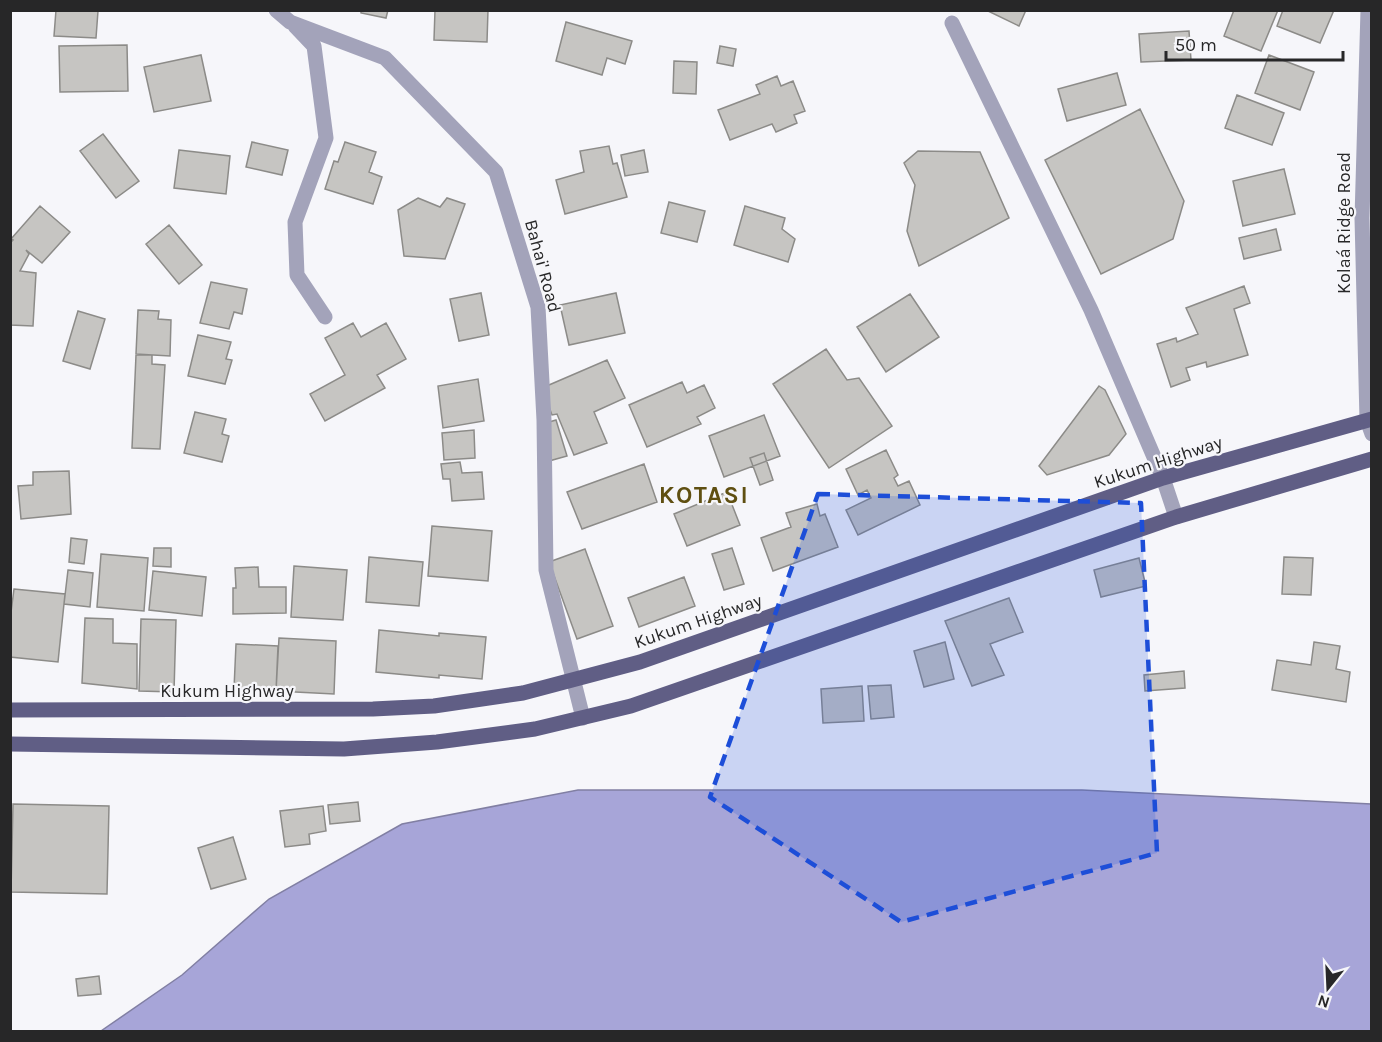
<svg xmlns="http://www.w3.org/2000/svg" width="1382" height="1042" font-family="Karla,sans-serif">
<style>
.water{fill:#a7a5d8;stroke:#817fa3;stroke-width:1.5}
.building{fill:#c6c5c2;stroke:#8c8b88;stroke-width:1.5}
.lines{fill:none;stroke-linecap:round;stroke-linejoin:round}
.minor{stroke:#a3a3ba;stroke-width:15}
.major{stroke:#605e85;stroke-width:15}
.marked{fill:#1d4ed8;fill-opacity:0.2;stroke:#1d4ed8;stroke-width:4.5;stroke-dasharray:12 8;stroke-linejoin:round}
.labels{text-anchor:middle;stroke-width:4.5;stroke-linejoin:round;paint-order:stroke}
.street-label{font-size:18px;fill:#272728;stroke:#f6f6fa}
.district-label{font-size:24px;font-weight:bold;letter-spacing:1.5px;fill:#5f4f11;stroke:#f6f6fa}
</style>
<rect width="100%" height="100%" fill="#f6f6fa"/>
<path class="water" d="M578,790H1082L1371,804V1031H101L182,975L269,899L402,824Z"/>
<path class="building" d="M56,10L98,11L96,38L54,36Z
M361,10H388L386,18L361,13Z
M435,10H488L487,42L434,40Z
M986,10H1026L1019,26Z
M1234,10H1278L1261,51L1224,36Z
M1283,10H1334L1320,43L1277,26Z
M566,22L632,41L625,64L607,58L602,75L556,61Z
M1189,31L1191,60L1141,62L1139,34Z
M127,45L128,91L60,92L59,46Z
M720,46L736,49L733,66L717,63Z
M201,55L211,101L154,112L144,67Z
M1269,55L1314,72L1300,110L1255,93Z
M674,61L697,62L696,94L673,93Z
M1117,73L1126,105L1067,121L1058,89Z
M777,76L781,86L793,81L805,111L794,115L797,123L776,132L772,124L730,140L718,110L760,94L756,85Z
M1237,95L1284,113L1272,145L1225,128Z
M1140,109L1184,201L1173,239L1101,274L1045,160Z
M103,134L139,181L116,198L80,151Z
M252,142L288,150L282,175L246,167Z
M345,142L376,152L369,172L382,177L373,204L325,189L334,161L338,162Z
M609,146L613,164L617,163L627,197L565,214L556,180L584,172L580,151Z
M179,150L230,156L226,194L174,188Z
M644,150L648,172L625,176L621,155Z
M918,151L980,152L1009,218L919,266L907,231L915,185L904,163Z
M1284,169L1295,214L1243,226L1233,181Z
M418,198L440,207L447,198L465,204L445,259L404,256L398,210Z
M669,202L705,211L697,242L661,233Z
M40,206L70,232L42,263L26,250L29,254L20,271L36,273L33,326L10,325V243L13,240L11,239Z
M745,206L785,218L782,229L795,239L788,262L734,245Z
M169,225L202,265L179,284L146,244Z
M1276,229L1281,250L1244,259L1239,238Z
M211,282L247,289L242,314L234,312L229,329L200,323Z
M1244,286L1250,303L1234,309L1248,355L1207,367L1206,362L1186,368L1190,380L1171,387L1157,344L1176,338L1177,342L1198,334L1186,308Z
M481,293L489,335L459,341L450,299Z
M616,293L625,333L569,345L560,305Z
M910,294L939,337L886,372L857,327Z
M138,310L159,311L158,319L171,320L170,356L136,354Z
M78,311L105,319L90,369L63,361Z
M353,323L361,337L386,323L406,359L377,375L385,388L325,421L310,394L345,375L325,338Z
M198,335L231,342L226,359L232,360L225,384L188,376Z
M826,349L847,380L859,378L892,426L829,468L773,384Z
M136,355H152V364L165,365L160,449L132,448Z
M607,360L625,398L594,412L607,443L574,455L557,414L552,415L542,388Z
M478,379L484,421L443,428L438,386Z
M682,382L687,393L704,385L715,408L697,417L701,424L647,447L629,405Z
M1099,386L1105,390L1126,434L1109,455L1047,475L1039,466Z
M195,412L226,419L222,434L229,436L222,462L184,453Z
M764,415L780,456L724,477L709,436Z
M556,420L567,456L549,461L539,425Z
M474,430L475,458L444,460L442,433Z
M886,450L898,475L894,478L898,486L909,481L920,505L858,535L846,510L871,498L867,490L858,495L846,469Z
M764,453L773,480L760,485L750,458Z
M460,462L462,473L482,472L484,499L452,501L450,479H443L441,464Z
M644,464L657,502L582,529L567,492Z
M69,471L71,514L21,519L18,486L33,485V472Z
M727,492L740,525L687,546L674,514Z
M817,504L820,516L825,514L838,547L773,571L761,538L791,527L786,513Z
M432,526L492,531L488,581L428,576Z
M71,538L87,540L84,564L69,562Z
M154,548H171V567L153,566Z
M732,548L744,584L724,590L712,554Z
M585,549L613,626L577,639L549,562Z
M101,554L148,558L144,611L97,607Z
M369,557L423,562L419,606L366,602Z
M1284,557L1313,558L1311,595L1282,594Z
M1139,558L1146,586L1101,597L1094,570Z
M294,566L347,570L343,620L291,617Z
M258,567L259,587H286V613L233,614V588H236L235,568Z
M68,570L93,573L90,607L64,604Z
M153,571L206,577L202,616L149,610Z
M684,577L695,606L639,627L628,598Z
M14,589L65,594L58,662L10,657V620Z
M1009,598L1023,632L990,644L1004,675L972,686L945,621Z
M85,618L113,619V643L137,644V689L82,683Z
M141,619L176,620L174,692L139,691Z
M379,630L439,636V633L486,637L482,679L439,675V678L376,672Z
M279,638L336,641L334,694L276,691Z
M945,642L954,679L924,687L914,651Z
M1314,642L1340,646L1336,669L1350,672L1346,702L1272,690L1277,660L1311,665Z
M236,644L278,646L276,691L234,689Z
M1184,671L1185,688L1145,691L1144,675Z
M891,685L894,717L871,719L868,686Z
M862,686L864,721L823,723L821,689Z
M358,802L360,821L330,824L328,805Z
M13,804L109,806L107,894L11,892Z
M323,806L326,831L309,834L310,844L285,847L280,811Z
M233,837L246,879L211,889L198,848Z
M99,976L101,994L78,996L76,979Z"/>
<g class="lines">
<path class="minor" d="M276,10L290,22L385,58L496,172L538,307L544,420L546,570L583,718
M1368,10L1362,218L1367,420L1372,434
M952,23L1091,310L1163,478L1176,517
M295,26L314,46L326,138L295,222L297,275L325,317"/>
<path class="major" d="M10,710L373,709L434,706L523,693L640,662L1163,478L1372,419
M10,744L344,749L437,742L535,729L631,706L1176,517L1372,459"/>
</g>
<path class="marked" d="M818,494L1141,503L1157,853L901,922L710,797Z"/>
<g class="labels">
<g class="street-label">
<text transform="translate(1344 223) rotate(-90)" y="6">Kolaá Ridge Road</text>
<text transform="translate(543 266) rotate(75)" y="6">Bahai' Road</text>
<text transform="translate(1158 462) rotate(-18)" y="6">Kukum Highway</text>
<text transform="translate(698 621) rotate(-19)" y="6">Kukum Highway</text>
<text x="227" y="697">Kukum Highway</text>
</g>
<g class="district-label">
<text x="704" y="503">KOTASI</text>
</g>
</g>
<rect width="1382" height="1042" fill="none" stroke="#272728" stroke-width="24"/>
<g transform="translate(1328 988) rotate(198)" stroke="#f6f6fa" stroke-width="4.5" paint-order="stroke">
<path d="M0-4.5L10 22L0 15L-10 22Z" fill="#272728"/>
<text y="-9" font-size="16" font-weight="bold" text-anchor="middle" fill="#272728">N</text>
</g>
<path d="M1166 51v9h177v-9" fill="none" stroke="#272728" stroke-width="3"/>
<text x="1175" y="51" font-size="18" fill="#272728" stroke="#f6f6fa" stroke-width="4.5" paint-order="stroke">50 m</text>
</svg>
